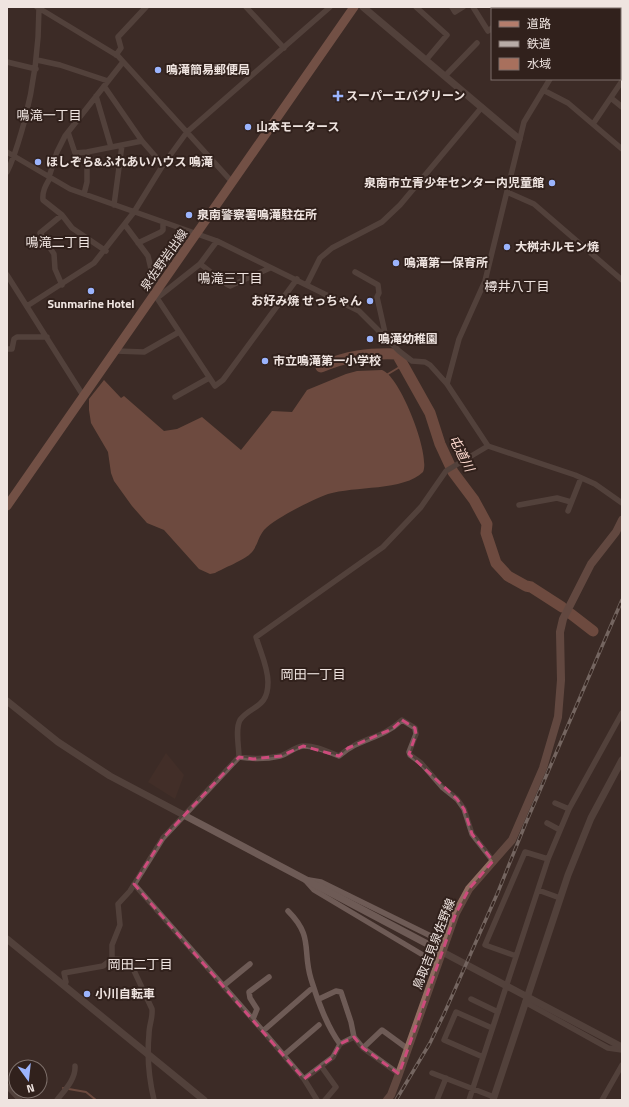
<svg xmlns="http://www.w3.org/2000/svg" width="629" height="1107" font-family="'Titillium Web','Noto Sans JP',sans-serif">
<style>
.built{fill:#49322a}
.water{fill:#a8705d}
.lines{fill:none;stroke-linecap:round;stroke-linejoin:round}
.stream{stroke:#a8705d;stroke-width:2}
.river{stroke:#a8705d;stroke-width:11}
.minor{stroke:#6e5b56;stroke-width:5.5}
.tertiary{stroke:#6e5b56;stroke-width:7}
.secondary{stroke:#916c61;stroke-width:8}
.primary{stroke:#b47d6c;stroke-width:9}
.rail-casing{stroke:#b8aca7;stroke-width:3.5}
.rail{stroke:#31211c;stroke-width:2;stroke-dasharray:6;stroke-linecap:butt}
.marked{fill:none;stroke:#cd4b7c;stroke-width:3;stroke-dasharray:8 5;stroke-linejoin:round}
.poi-dot{fill:#9bb4fd;stroke:#31211c;stroke-width:1.5}
.labels{text-anchor:middle;stroke-width:4;stroke-linejoin:round;paint-order:stroke}
.poi-label{font-size:12px;font-weight:bold;fill:#efe4e0;stroke:#31211c;text-anchor:start}
.street-label{font-size:12px;fill:#efe4e0;stroke:#31211c}
.neighbourhood-label{font-size:13px;fill:#efe4e0;stroke:#31211c}
.water-label{font-size:13px;font-style:italic;fill:#fdd9ce;stroke:#31211c}
</style>
<rect width="100%" height="100%" fill="#3c2b26"/>
<path class="built" d="M166,753L184,775L175,799L148,782Z"/>
<path class="water" d="M382,370C400,376 431,455 423,472C404,491 354,486 328,494C312,500 275,518 264,530C258,537 257,548 250,554C244,560 224,568 215,573L210,574L199,569L164,530L147,523L132,506L114,481L111,473L108,452L91,423L89,410V399L104,380L121,398L124,396L164,431L177,429L202,417L241,450L272,411L292,412L307,390L346,374L357,371Z"/>
<g class="lines">
<path class="stream" d="M388,374L403,365
M63,1088L86,1092L96,1100"/>
<path class="river" d="M321,367C347,356 368,353 397,354L430,413L440,444L453,472L474,500L487,524L486,533L496,563L508,576L526,586L531,587L562,607
M571,614L593,631"/>
<path class="minor" d="M37,7L118,56L232,182
M246,7L284,48
M416,7L447,35L426,60
M452,7L455,12L463,7
M473,7L488,31L492,28
M558,7L560,9
M515,9L517,7
M602,9L605,7
M116,55L121,48L118,37L146,7
M37,60L60,65L108,81
M7,62L36,69
M445,76L477,43
M104,86L142,141L163,165
M543,90L568,103L622,149
M96,96L111,147
M611,98L622,107
M593,124L622,81
M68,132L75,153L87,152L142,141
M7,152L70,189L217,241L359,311L399,351L412,361L425,362L430,365L447,384L488,446L575,475L595,484L622,503
M7,172C15,156 19,140 24,123C34,85 39,48 39,8
M49,177L57,152L65,136L123,62
M50,178C46,185 42,191 43,200L62,215L72,228L106,251
M507,192L534,204L622,280
M84,194L87,182V152
M114,205L122,145
M125,225L148,256L152,273L162,285
M138,243L161,232L163,230V222
M200,264C208,269 224,284 230,286L270,268
M355,272L378,285L379,293L377,297L386,337
M7,275L84,397
M307,284L320,258L332,248L382,222L400,205L482,107
M62,285L55,269L54,254L40,233L62,215
M155,295L215,386L223,380L297,279
M157,298L200,264L217,241
M27,306L94,263L134,212L163,165L187,132L330,7
M7,349H12L14,339L17,337H47
M116,351L144,352L179,332
M447,384L459,339L485,281L524,122L550,79
M175,397L209,378
M519,505L557,498L571,502
M568,511L581,478
M239,757C239,747 235,729 240,720C251,705 268,709 268,682C268,667 260,651 256,637L383,547L421,507L446,471L488,446
M555,803L569,809
M547,823L560,830
M309,880L321,882L445,943
M306,881L314,890L438,964
M134,884L263,1031L304,1079L317,1100
M538,890L560,898
M288,911C314,937 302,950 311,979C317,999 328,1028 340,1044
M516,956L485,945L525,852L548,859
M112,959L129,960L152,1009C153,1018 149,1025 149,1034C147,1055 149,1079 154,1100
M63,985L66,982L64,973L103,966L112,959V945L120,925L118,904L130,891L163,838L239,757C252,759 267,759 280,756C288,754 294,747 303,746C315,745 328,752 339,756C360,737 381,740 402,720L415,728L416,734L409,752L410,755L421,763L442,787L457,799L464,809L472,834L493,861
M223,986L250,964
M319,999L336,991L341,992L351,1022L354,1037L363,1048L399,1074
M471,999L498,1012
M525,1002L608,1048L622,1050
M253,1019L257,1009L250,998L249,992L269,977
M263,1031L310,990
M363,1048L382,1030L408,1049
M284,1055L319,1025
M483,1057L444,1040L456,1012L492,1028
M321,1066L336,1087L325,1100
M432,1073L494,1097
M304,1079L333,1057L340,1044L354,1037
M7,1086L20,1100
M57,1100C64,1091 76,1079 75,1066
M437,1100L446,1078
M469,1100L548,859L569,809L622,713
M602,1100L622,1065"/>
<path class="tertiary" d="M363,7L519,139
M7,701L58,742L110,776L622,1047
M7,939L204,1100
M493,1100L568,875L591,818L622,760"/>
<path class="secondary" d="M387,1100L391,1095L399,1074L456,913L469,889L512,840L543,768L558,717L561,680L560,632L563,619L591,564L616,532L622,520"/>
<path class="primary" d="M7,506L354,7"/>
<defs>
<path id="rail" d="M396,1100L430,1043L444,1014L498,892L525,825L622,600"/>
</defs>
<use href="#rail" class="rail-casing"/>
<use href="#rail" class="rail"/>
</g>
<path d="M0 0H629V1107H0ZM402,720L415,728L416,734L409,754L457,799L464,809L472,834L493,861L469,889L456,913L399,1074L363,1048L354,1037L340,1044L333,1057L304,1079L134,884L163,838L239,757L253,759L281,756L303,746L339,756L348,748L392,729Z" fill="#3c2b26" fill-opacity=".55" fill-rule="evenodd"/>
<path class="marked" d="M402,720L415,728L416,734L409,754L457,799L464,809L472,834L493,861L469,889L456,913L399,1074L363,1048L354,1037L340,1044L333,1057L304,1079L134,884L163,838L239,757L253,759L281,756L303,746L339,756L348,748L392,729Z"/>
<g class="poi-dot">
<circle cx="158" cy="70" r="4"/>
<path d="M336 90h4v4h4v4h-4v4h-4v-4h-4v-4h4z"/>
<circle cx="248" cy="127" r="4"/>
<circle cx="38" cy="162" r="4"/>
<circle cx="552" cy="183" r="4"/>
<circle cx="189" cy="215" r="4"/>
<circle cx="507" cy="247" r="4"/>
<circle cx="396" cy="263" r="4"/>
<circle cx="91" cy="291" r="4"/>
<circle cx="370" cy="301" r="4"/>
<circle cx="370" cy="339" r="4"/>
<circle cx="265" cy="361" r="4"/>
<circle cx="87" cy="994" r="4"/>
</g>
<g class="labels">
<g class="poi-label">
<text x="166" y="74">鳴滝簡易郵便局</text>
<text x="346" y="100">スーパーエバグリーン</text>
<text x="256" y="131">山本モータース</text>
<text x="46" y="166">ほしぞら&amp;ふれあいハウス 鳴滝</text>
<text x="544" y="187" text-anchor="end">泉南市立青少年センター内児童館</text>
<text x="197" y="219">泉南警察署鳴滝駐在所</text>
<text x="515" y="251">大桝ホルモン焼</text>
<text x="404" y="267">鳴滝第一保育所</text>
<text x="362" y="305" text-anchor="end">お好み焼 せっちゃん</text>
<text x="91" y="308" text-anchor="middle">Sunmarine Hotel</text>
<text x="378" y="343">鳴滝幼稚園</text>
<text x="273" y="365">市立鳴滝第一小学校</text>
<text x="95" y="998">小川自転車</text>
</g>
<g class="street-label">
<text transform="translate(164 260) rotate(-55)" y="4">泉佐野岩出線</text>
<text transform="translate(434 944) rotate(-69)" y="4">鳥取吉見泉佐野線</text>
</g>
<g class="neighbourhood-label">
<text x="49" y="120">鳴滝一丁目</text>
<text x="58" y="247">鳴滝二丁目</text>
<text x="230" y="283">鳴滝三丁目</text>
<text x="517" y="291">樽井八丁目</text>
<text x="313" y="679">岡田一丁目</text>
<text x="140" y="969">岡田二丁目</text>
</g>
<g class="water-label">
<text transform="translate(462 453) rotate(63)" y="5">屯道川</text>
</g>
</g>
<rect width="629" height="1107" fill="none" stroke="#efe4e0" stroke-width="16"/>
<rect x="491" y="8" width="130" height="72" fill="#31211c" stroke="#7d6f6a"/>
<rect x="499" y="21" width="20" height="6" fill="#b47d6c" stroke="#7d6f6a"/>
<text x="527" y="28" font-size="12" fill="#efe4e0">道路</text>
<rect x="499" y="41" width="20" height="6" fill="#b8aca7" stroke="#7d6f6a"/>
<text x="527" y="48" font-size="12" fill="#efe4e0">鉄道</text>
<rect x="499" y="58" width="20" height="12" fill="#a8705d" stroke="#7d6f6a"/>
<text x="527" y="68" font-size="12" fill="#efe4e0">水域</text>
<g transform="translate(28 1079) rotate(165)"><circle r="19" fill="#31211c" stroke="#7d6f6a"/>
<path d="M0-3L7 15L0 10L-7 15Z" fill="#9bb4fd"/>
<text y="-6" font-size="11" font-weight="bold" text-anchor="middle" fill="#efe4e0">N</text>
</g>
</svg>
